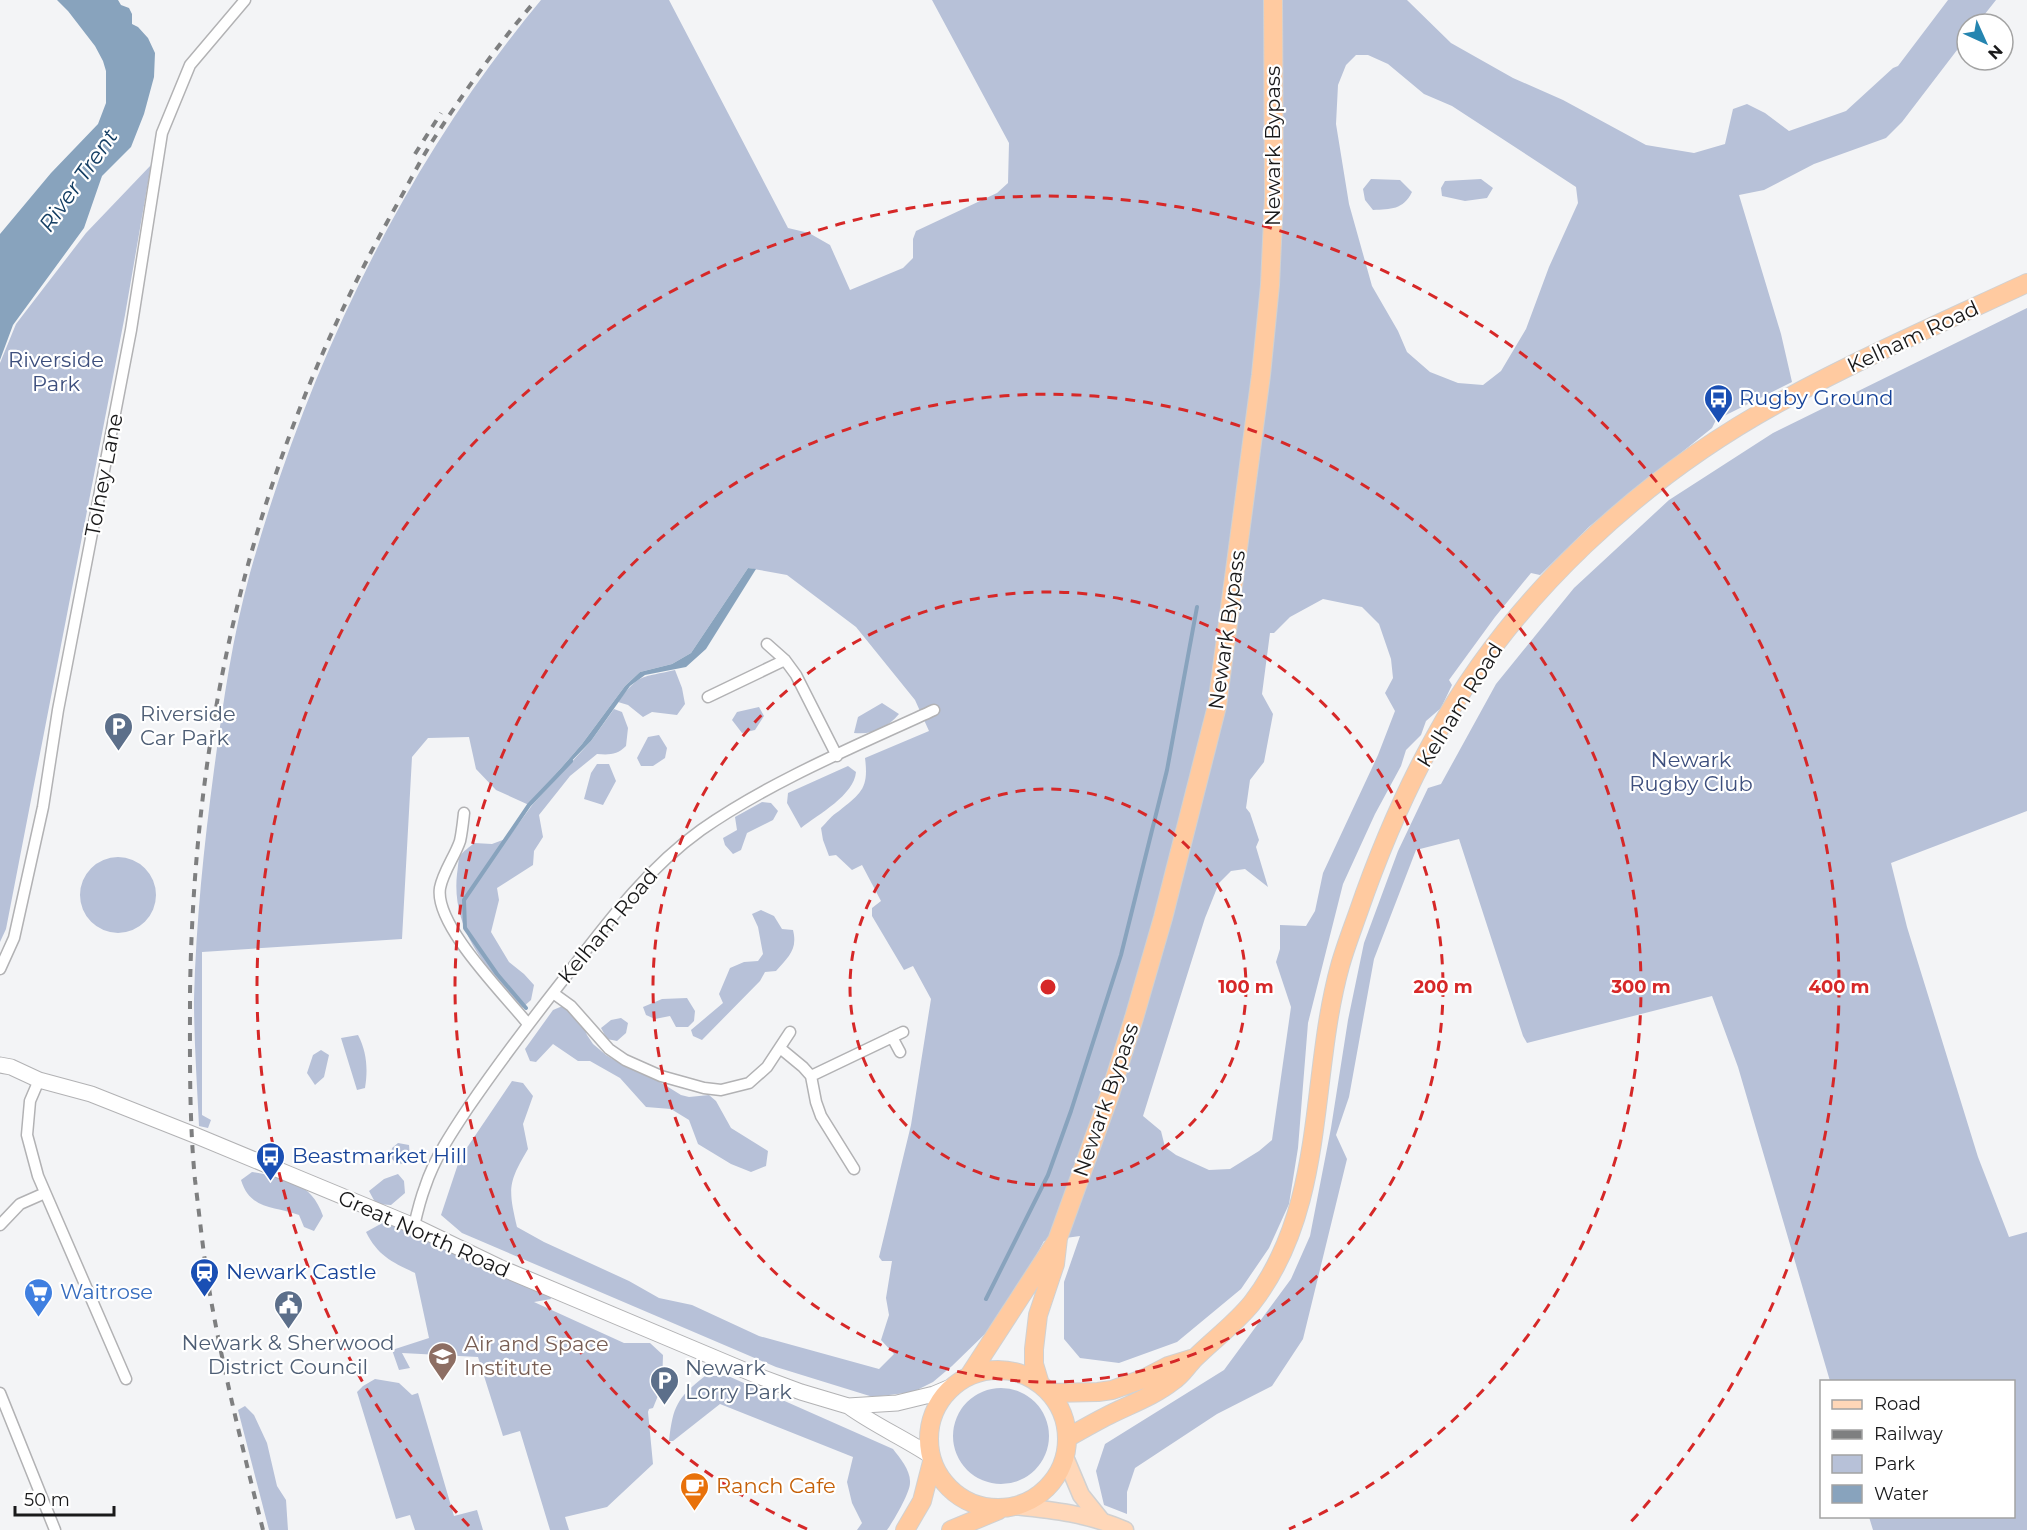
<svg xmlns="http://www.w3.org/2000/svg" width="2027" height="1530" font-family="Montserrat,sans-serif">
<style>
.green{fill:#b7c1d8;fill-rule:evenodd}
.water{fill:#88a3bd}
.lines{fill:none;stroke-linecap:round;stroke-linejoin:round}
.stream{stroke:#88a3bd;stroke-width:4}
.minor-casing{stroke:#b2b2b4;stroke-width:13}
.secondary-casing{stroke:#b2b2b4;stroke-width:17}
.primary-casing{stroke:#d1d1d1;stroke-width:19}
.trunk-casing{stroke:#d1d1d1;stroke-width:20}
.minor{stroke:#fff;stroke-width:10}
.secondary{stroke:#fff;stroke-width:15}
.primary{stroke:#ffd7b8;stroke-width:16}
.trunk{stroke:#ffcaa0;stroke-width:18}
.rail{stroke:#7e7f80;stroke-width:4;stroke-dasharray:8 8;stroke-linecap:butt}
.ring{fill:none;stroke:#d62828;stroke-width:3;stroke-dasharray:10 8}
.labels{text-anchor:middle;stroke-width:4.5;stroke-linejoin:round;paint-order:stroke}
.street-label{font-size:21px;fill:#19191a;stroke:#fff}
.park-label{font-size:21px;fill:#3d4f7d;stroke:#fff}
.transit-label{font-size:21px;fill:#164399;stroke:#fff;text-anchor:start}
.service-label{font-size:21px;fill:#4e5e75;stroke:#fff;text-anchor:start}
.shop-label{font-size:21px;fill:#366cbe;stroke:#fff;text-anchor:start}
.education-label{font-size:21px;fill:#785e54;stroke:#fff;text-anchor:start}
.food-label{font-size:21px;fill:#c56008;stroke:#fff;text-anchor:start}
.water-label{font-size:22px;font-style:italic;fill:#143e63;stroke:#fff}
.centre{fill:#d62828;stroke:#fff;stroke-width:3}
.ring-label{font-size:18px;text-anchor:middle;font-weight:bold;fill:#d62828;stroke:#fff;stroke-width:4.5;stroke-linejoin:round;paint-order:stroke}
</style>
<rect width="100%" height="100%" fill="#f3f4f6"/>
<path class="green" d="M541,0H669L788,228L809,233L830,245L850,290L903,268L913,258V239L916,231L997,193L1008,183L1009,143L932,0H1407L1451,43L1513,78L1563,100L1646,145L1694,153L1725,144L1733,109L1747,104L1765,113L1789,131L1846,111L1893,68L1898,66L1948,0H1996L1977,24H1967V37L1902,122L1886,138L1814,164L1764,190L1739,195L1781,334L1792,382L1716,420L1712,428L1590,526L1540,575L1531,573L1495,617L1449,680L1452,685L1441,708L1426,721L1421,735L1406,750L1401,766L1375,814L1343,884L1308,1023L1298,1148L1289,1204L1269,1248L1241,1289L1177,1342L1119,1363L1080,1358L1064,1339V1282L1080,1236L1044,1241L1022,1282L989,1330L952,1366L933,1382L913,1392L873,1397L776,1367L462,1233L441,1215L460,1158L512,1081L523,1083L533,1096L523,1124L528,1149C508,1183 508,1188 517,1227L544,1242L629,1281L659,1298L692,1305L759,1336L879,1369L894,1354L881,1340L889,1315L886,1298L892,1261H882L879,1257L911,1125L931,999L913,966L904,970L872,916V908L881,901L862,865L852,870L836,855L829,856L823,840L821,828C827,822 832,815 839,811C861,793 869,789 865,758L929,731L915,700L856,627L787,575L748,568L691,653L672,664L640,672L625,686L582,744L529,805L496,790L476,769L469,737L428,738L412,757L402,939L202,952V1115L211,1120L208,1128L199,1126C197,1084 194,1041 194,999C196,922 204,845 214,770C223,704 232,638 250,573C308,366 403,166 541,0ZM1356,55H1368L1388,64L1424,94L1452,106L1576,187L1578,203L1549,267L1526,329L1501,371L1483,385L1458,383L1430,372L1407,352L1398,331L1372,286L1349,204L1336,124L1338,85L1346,65ZM1323,599L1362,607L1379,624L1391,659L1393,678L1385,693L1395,711L1378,755L1323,873L1315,911L1306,926L1280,925V949L1276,962L1291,1007L1272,1140L1259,1151L1230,1169L1209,1170L1176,1155L1165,1147L1161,1131L1143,1116L1205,918L1219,883L1231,871L1245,869L1268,887L1256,847L1259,840L1250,813L1246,808L1250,780L1264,762L1273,714L1262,694L1270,633H1274L1290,617Z
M151,165L125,315L6,929L0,942V363L16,324L86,233Z
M1371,179L1400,180L1412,192C1403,210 1391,209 1373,210L1365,200L1363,189Z
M1481,179L1493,188L1487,198L1465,201L1442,196L1441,188L1445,181Z
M2027,308V811L1891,863L1907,927L1978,1157L2009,1237L2027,1232V1530H1873L1869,1517L2014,1516V1382L1830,1381L1738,1067L1712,996L1527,1043L1523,1036L1459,839L1416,850L1374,959L1349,1097L1336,1135L1347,1159L1303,1339L1272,1386L1217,1414L1135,1468L1127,1492V1514L1104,1505L1096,1471L1105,1444L1224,1370L1291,1279L1310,1236L1331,1128L1348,1020L1364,943L1398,851L1428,788L1441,784L1496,684L1574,588L1669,500L1773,433Z
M675,670L682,688L685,704L677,715L652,712L643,717L628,705L618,702C640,672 642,678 675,670Z
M882,703L899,714C887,728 873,735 854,733L858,717Z
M759,707L764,716L755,730L742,733L732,720L737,712Z
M614,709L622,712L628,728L626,746C617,755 609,755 597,754L570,776L539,815L543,837L534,851L533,865L497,888L499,900L491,932L509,962L524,974L534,985L531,1000L522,1008C487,970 451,929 457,874C458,869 458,860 460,856C463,851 470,847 474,843L492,844L508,838L533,804L591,741Z
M659,735L667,748L665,758L653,766H641L637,758L648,737Z
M597,764H609L616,781L603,805L584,799L591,773Z
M848,766L856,772C854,795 819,814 801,828L787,803L788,793Z
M762,802L771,803L778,811L773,820L747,833L741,850L733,854L725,845L723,838L737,830L735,817Z
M80 895a38 38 0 1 1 76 0a38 38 0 1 1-76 0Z
M761,910L774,916L782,929L793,930C798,950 788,957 776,971L765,972L760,981L702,1040L693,1036L691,1030L723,1003L719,994L730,968L744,962L758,961L763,954L758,927L752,914Z
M687,998L695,1011L694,1021L688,1027H676L670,1016L655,1019L646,1015L643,1007L662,999Z
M565,1005L582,1022L587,1035L593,1044L606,1055L626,1067L660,1082L681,1095L689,1097L709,1095L716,1101L731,1128L768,1151L766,1166L751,1172L731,1164L698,1144L689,1120L671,1109L646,1107L620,1078L590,1061H578L553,1044L536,1062L530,1061L525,1049L553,1010Z
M621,1018L628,1023L626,1033L617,1041L607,1039L601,1028L611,1020Z
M358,1035C367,1052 368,1070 365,1088L357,1090L341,1038Z
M321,1050L329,1055L324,1077L315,1085L307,1073L313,1055Z
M398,1143L409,1145L410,1158L405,1164L396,1163L391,1158L392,1148Z
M252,1172C284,1178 311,1181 323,1216L314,1231L304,1227L299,1215C274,1206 250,1210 241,1180Z
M398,1174L404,1181L405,1193L391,1205L376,1204L369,1191L384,1179Z
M386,1221L549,1294L551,1299L534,1302L624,1343H650L663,1355L662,1386L653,1408L649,1409L648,1412L653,1464L607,1507L565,1517L569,1530H550L520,1431L503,1436L478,1357L402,1353L410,1368L399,1370L392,1350L429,1338L415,1273C392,1262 378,1256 366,1232Z
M705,1376H728L893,1449C900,1458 911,1471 910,1483C910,1493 893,1522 887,1530H857L862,1523L852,1503L847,1482L853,1457L720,1404L673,1441H669C673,1406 677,1398 705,1376Z
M375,1379L399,1383L412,1395L418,1393L454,1516L477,1510L483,1530H415L410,1515L396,1519L357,1392L363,1386Z
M953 1436a48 48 0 1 1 96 0a48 48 0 1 1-96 0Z
M245,1406L254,1415L267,1443L277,1486L286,1500L288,1530H269L238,1410Z"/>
<path class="water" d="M57,0H118L121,5L129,8L132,14V24L138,27L148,38L155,53L154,77L144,114L131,147L102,176L84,228L13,325L0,360V234L51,173L98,124L106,103V71L103,61L95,46L68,11Z
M748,568L756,569L706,649L686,667L645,675L630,686L591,741L529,805L582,744L625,686L640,672L672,664L691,653Z"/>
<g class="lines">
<path class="stream" d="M526,1008L497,974L465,928L464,900L529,805L571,761
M986,1299L1048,1175L1071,1111L1121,955L1167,770L1197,607"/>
<defs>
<path id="minor" d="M767,644L785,660L796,675L837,756
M708,697L785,660
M464,813C463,822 462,832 460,841C455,856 443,872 440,888C434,925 505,995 528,1024
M0,969L14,938L43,807L58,710L131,330L162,133L190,65L245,0
M553,993L571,1006L609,1049L625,1060L661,1076L704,1088L721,1090L749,1083L767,1067L790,1032
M892,1037L900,1052
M780,1048L803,1067L811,1076L816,1102L821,1116L854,1169
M811,1076L903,1032
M39,1080L30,1101L27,1135L38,1176L126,1379
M0,1225L20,1204L45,1193
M414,1226C417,1213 420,1200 425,1187C434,1159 452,1132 468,1108C498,1064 530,1022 563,980C604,927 645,870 701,830C771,781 856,746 934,710
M0,1393L55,1530"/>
<path id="secondary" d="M0,1065L11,1067L39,1080L91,1094L192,1134L414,1226L499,1267L758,1376L801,1392L848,1406L897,1403L934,1394L953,1386
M848,1406C874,1425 904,1438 931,1456"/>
<path id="primary" d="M1065,1457L1081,1495L1101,1520
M1014,1506C1053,1510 1089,1514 1125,1530"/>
<path id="trunk" d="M929 1439a69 69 0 1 1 138 0a69 69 0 1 1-138 0Z
M969,1376L1056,1242
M1040,1384L1034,1364V1349L1038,1315L1055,1264L1058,1238L1110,1094L1134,1018L1163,918L1217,706L1261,375L1270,285L1274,198L1273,0
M1050,1393L1098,1392L1112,1390L1143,1379L1168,1366L1194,1358
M1067,1438C1081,1430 1095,1422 1109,1415C1131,1404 1154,1396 1173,1381C1182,1375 1187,1366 1195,1358C1214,1339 1235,1324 1252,1303C1327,1206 1309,1078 1340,966C1345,948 1352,930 1358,913C1379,852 1404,793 1435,737C1512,596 1642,477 1782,401C1861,358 1945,321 2027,283
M905,1530L922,1501L932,1462
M951,1530L999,1510"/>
</defs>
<use href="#minor" class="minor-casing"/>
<use href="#secondary" class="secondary-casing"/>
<use href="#primary" class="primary-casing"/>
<use href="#trunk" class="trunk-casing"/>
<use href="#minor" class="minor"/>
<use href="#secondary" class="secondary"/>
<use href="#primary" class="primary"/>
<use href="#trunk" class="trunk"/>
<path class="rail" d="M415,154L441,113
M263,1530C244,1454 225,1378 211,1300C204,1261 200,1220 195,1180C189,1118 190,1055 190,993C194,713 255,461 391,215C406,189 419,162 435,137C466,89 499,43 536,0"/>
</g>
<g class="ring">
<circle cx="1048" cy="987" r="198"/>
<circle cx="1048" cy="987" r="395"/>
<path d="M807 1529A593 593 0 1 1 1289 1529"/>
<path d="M469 1526A791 791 0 1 1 1627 1526"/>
</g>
<defs>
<symbol id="bus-pin" viewBox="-11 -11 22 30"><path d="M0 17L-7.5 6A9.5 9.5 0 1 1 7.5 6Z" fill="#1a4fb4" stroke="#fff"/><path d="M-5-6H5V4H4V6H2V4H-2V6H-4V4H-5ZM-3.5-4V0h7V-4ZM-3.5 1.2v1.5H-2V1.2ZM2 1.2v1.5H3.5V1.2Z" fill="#fff"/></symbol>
<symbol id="parking-pin" viewBox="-11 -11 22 30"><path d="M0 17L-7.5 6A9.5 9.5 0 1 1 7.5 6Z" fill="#5c6f8a" stroke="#fff"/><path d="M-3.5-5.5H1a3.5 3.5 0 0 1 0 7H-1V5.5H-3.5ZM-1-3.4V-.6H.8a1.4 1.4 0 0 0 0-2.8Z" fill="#fff"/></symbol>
<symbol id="station-pin" viewBox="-11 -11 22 30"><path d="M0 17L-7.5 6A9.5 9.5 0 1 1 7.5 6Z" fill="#1a4fb4" stroke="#fff"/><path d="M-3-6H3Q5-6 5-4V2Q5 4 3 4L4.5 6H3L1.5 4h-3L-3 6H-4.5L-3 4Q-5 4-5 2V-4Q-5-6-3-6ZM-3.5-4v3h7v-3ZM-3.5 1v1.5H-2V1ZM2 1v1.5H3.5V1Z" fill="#fff"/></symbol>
<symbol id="supermarket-pin" viewBox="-11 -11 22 30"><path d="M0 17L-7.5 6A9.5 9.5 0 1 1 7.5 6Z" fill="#3f7fe0" stroke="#fff"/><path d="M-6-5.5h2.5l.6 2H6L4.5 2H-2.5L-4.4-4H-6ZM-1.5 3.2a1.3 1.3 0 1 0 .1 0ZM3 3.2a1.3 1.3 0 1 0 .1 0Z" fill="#fff"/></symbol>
<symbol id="civic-pin" viewBox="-11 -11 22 30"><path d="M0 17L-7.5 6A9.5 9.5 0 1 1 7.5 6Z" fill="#5c6f8a" stroke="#fff"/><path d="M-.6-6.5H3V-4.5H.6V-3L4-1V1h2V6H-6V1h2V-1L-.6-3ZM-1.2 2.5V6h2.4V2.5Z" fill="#fff"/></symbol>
<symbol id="university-pin" viewBox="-11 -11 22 30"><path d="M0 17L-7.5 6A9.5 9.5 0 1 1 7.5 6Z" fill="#8d6e63" stroke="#fff"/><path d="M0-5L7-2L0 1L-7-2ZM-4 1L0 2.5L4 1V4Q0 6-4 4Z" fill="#fff"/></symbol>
<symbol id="cafe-pin" viewBox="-11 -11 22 30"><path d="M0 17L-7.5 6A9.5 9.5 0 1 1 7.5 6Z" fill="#e8710a" stroke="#fff"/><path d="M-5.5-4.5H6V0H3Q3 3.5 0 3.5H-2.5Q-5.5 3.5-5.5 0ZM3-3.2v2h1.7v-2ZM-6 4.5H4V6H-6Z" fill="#fff"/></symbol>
</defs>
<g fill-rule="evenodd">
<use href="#bus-pin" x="1702" y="382" width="33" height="45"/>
<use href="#parking-pin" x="102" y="710" width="33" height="45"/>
<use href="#bus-pin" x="254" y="1140" width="33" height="45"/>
<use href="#station-pin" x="188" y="1256" width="33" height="45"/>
<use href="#supermarket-pin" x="22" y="1276" width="33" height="45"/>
<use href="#civic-pin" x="272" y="1288" width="33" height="45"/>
<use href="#university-pin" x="426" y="1340" width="33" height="45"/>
<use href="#parking-pin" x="648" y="1364" width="33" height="45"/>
<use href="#cafe-pin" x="678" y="1470" width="33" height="45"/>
</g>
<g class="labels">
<g class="street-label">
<text transform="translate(1273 146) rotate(-90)" y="7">Newark Bypass</text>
<text transform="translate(1913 337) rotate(-25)" y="7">Kelham Road</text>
<text transform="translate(104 475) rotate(-79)" y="7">Tolney Lane</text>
<text transform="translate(1227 630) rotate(-82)" y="7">Newark Bypass</text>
<text transform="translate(1460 705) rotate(-58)" y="7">Kelham Road</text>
<text transform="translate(608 926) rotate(-50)" y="7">Kelham Road</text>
<text transform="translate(1106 1100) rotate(-71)" y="7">Newark Bypass</text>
<text transform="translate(424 1234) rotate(24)" y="7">Great North Road</text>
</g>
<g class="park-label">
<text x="56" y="367">Riverside<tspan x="56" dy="24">Park</tspan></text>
<text x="1691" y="767">Newark<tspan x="1691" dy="24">Rugby Club</tspan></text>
</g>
<g class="transit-label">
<text x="1739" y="405">Rugby Ground</text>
<text x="292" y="1163">Beastmarket Hill</text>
<text x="226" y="1279">Newark Castle</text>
</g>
<g class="service-label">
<text x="140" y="721">Riverside<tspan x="140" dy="24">Car Park</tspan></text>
<text x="288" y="1350" text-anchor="middle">Newark &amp; Sherwood<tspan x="288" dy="24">District Council</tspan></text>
<text x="685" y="1375">Newark<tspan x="685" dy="24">Lorry Park</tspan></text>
</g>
<g class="shop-label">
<text x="60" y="1299">Waitrose</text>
</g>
<g class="education-label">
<text x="464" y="1351">Air and Space<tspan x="464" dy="24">Institute</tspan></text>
</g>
<g class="food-label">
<text x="716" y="1493">Ranch Cafe</text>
</g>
<g class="water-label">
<text transform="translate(78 180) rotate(-55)" y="8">River Trent</text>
</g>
</g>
<circle cx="1048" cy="987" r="9" class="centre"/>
<g class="ring-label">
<text x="1246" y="993">100 m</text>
<text x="1443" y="993">200 m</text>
<text x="1641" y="993">300 m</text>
<text x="1839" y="993">400 m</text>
</g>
<rect x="1820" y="1380" width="195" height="138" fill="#ffffff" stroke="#a3a3a3" stroke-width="1.5"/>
<rect x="1832" y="1400" width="30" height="9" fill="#ffd7b8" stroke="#a3a3a3" stroke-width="1.5"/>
<text x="1874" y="1410" font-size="18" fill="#19191a">Road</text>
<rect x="1832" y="1430" width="30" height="9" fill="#7e7f80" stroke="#a3a3a3" stroke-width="1.5"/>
<text x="1874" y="1440" font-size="18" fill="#19191a">Railway</text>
<rect x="1832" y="1455" width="30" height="18" fill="#b7c1d8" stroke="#a3a3a3" stroke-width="1.5"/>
<text x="1874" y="1470" font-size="18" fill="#19191a">Park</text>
<rect x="1832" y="1485" width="30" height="18" fill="#88a3bd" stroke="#a3a3a3" stroke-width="1.5"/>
<text x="1874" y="1500" font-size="18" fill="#19191a">Water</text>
<g transform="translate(1985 42) rotate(135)"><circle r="28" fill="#ffffff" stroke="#a3a3a3" stroke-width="1.5"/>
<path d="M0-4.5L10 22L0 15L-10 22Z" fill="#2585b0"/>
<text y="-9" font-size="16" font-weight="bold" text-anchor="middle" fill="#19191a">N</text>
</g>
<path d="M15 1506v9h99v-9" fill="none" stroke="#19191a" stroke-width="3"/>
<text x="24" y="1506" font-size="18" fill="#19191a" stroke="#ffffff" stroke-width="4.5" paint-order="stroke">50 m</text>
</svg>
